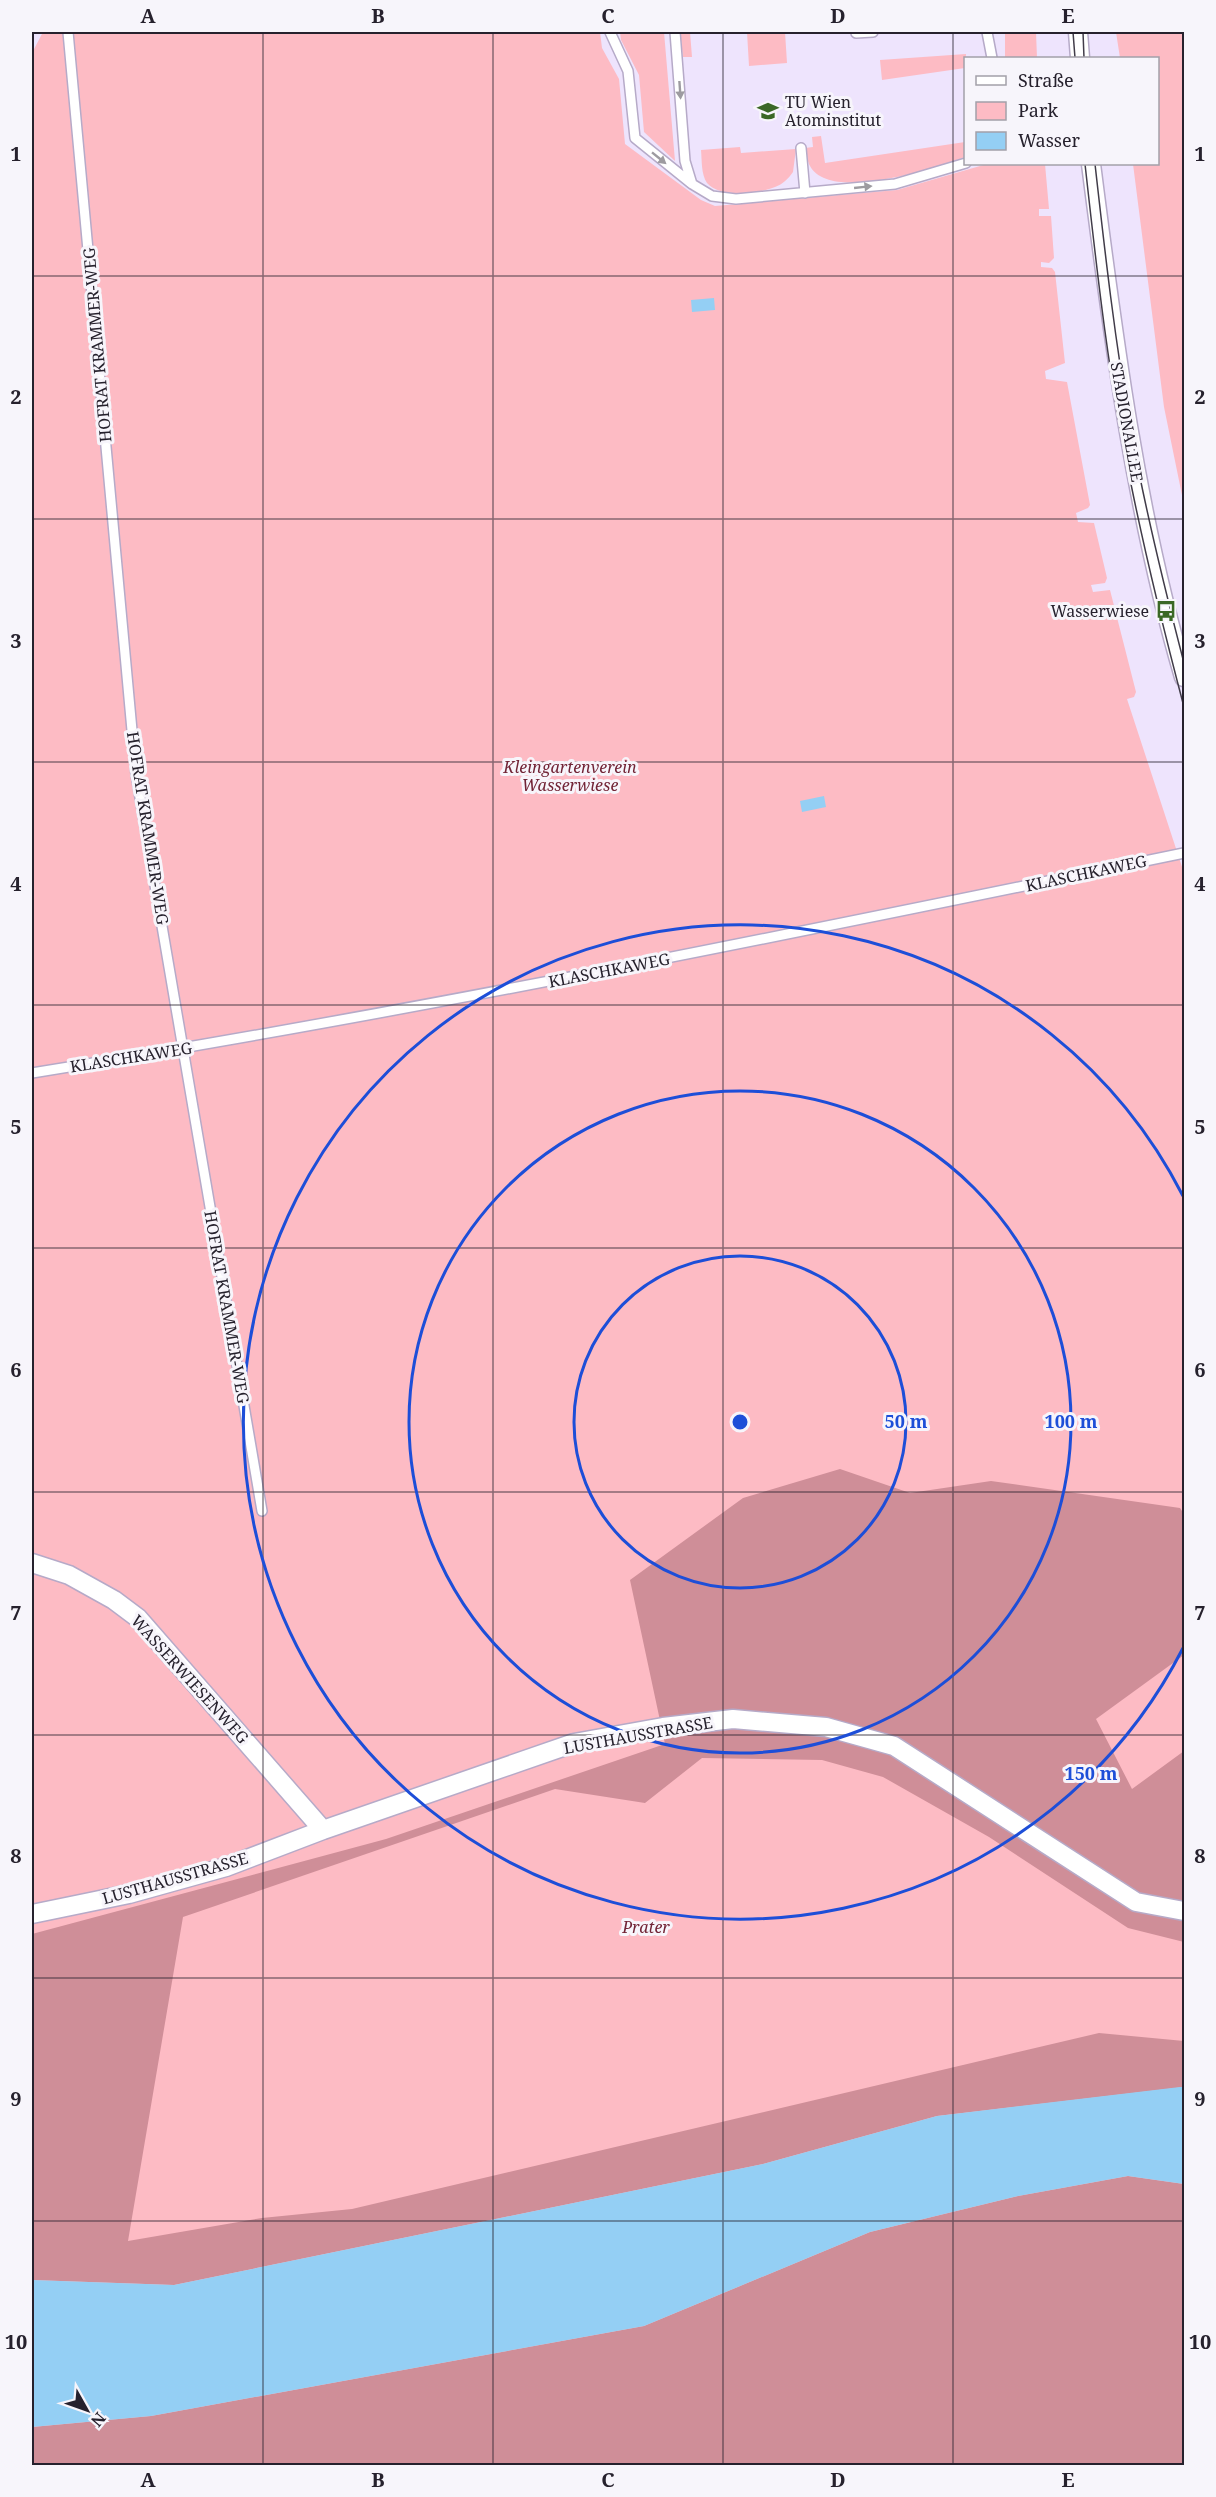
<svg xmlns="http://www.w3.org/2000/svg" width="1216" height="2497" font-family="'Noto Serif',serif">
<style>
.green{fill:#fdbbc4}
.forest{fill:#cf8e98}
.water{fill:#94cff4}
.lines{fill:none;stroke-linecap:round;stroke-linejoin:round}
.service-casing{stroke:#b6aac8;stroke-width:12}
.minor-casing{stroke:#b6aac8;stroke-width:21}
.service{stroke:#fff;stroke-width:9}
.minor{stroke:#fff;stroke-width:18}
.tram{stroke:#413c49;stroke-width:1.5}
.oneway{fill:#9d9ba0}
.grid{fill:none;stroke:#26212d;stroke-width:1.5;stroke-opacity:0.55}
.ring{fill:none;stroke:#1d4ed8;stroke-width:3}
.labels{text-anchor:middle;stroke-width:6;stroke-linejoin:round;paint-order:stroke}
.poi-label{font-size:16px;fill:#26212d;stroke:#f7f5fb;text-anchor:start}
.street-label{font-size:16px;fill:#26212d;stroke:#f7f5fb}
.park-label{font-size:16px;font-style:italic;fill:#722436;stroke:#f7f5fb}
.centre{fill:#1d4ed8;stroke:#f7f5fb;stroke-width:3}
.ring-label{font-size:18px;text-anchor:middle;font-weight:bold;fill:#1d4ed8;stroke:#f7f5fb;stroke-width:6;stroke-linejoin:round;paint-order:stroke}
.neatline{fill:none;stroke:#26212d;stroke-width:2}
.grid-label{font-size:20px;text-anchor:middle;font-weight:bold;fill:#26212d}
</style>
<rect width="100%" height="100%" fill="#eee4fd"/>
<path class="green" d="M43,32H600L602,48L619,79L625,144L701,200L715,206L897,190L987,164H1045L1049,209H1039V216H1051L1054,258L1049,263L1041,262V267L1052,268L1055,272L1065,363L1045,371L1046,379L1067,382L1090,505L1088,508L1076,513L1078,522L1094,523L1107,578L1105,583L1091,585L1093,592L1110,590L1136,692L1134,697L1127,699L1184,873V2465L32,2466V53Z
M620,32H664L675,161L644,132L639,75L621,40Z
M680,32H690L692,57H683Z
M747,32H785L787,63L749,66Z
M1005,32H1036L1037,58H1005Z
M1116,32H1184V505L1164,407L1133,164H1158V58H1120Z
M966,54L965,68L882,80L880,60Z
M821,136L825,163L965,142V157C935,168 830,203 810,166C807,161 807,153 805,148L813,147L812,137Z
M740,147L741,153L796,149L793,172C788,179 783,184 775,187C759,194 719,198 707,183C701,174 702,161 701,150Z"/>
<path class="forest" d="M840,1469L910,1493L991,1481L1180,1508L1184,1514V1655L1096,1719L1132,1789L1184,1751V1942L1128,1928L989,1837L883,1777L822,1760L702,1758L645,1803L555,1789L183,1917L128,2241L262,2218L352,2209L1099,2033L1184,2041V2087L937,2116L763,2164L174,2285L32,2280V1934L386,1839L665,1744L630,1580L743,1498Z
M1128,2176L1184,2184V2465L32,2466V2427L151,2416L644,2326L870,2232L1018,2196Z"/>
<path class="water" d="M714,298L715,310L692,312L691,300Z
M824,796L826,807L802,812L800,801Z
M1180,2087H1184V2184L1128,2176L1018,2196L870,2232L644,2326L151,2416L32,2427V2280L174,2285L763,2164L937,2116Z"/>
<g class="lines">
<defs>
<path id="service" d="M68,32L136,774L262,1511
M610,32L628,71L635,138L692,184
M675,32L685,161L692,184L712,196L736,199L895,184L966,163
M987,32L992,58
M856,33L873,32
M801,148L805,193
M32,1073C418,1011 801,932 1184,853"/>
<path id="minor" d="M1078,32L1080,58
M1091,164C1113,336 1135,510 1184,677
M32,1563L69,1575L114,1600L138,1618L323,1830
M32,1914L129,1894L226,1867L323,1830L574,1743L663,1727L733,1719L826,1727L894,1746L1136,1902L1184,1911"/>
</defs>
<use href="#service" class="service-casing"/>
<use href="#minor" class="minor-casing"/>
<use href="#service" class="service"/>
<use href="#minor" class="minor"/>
<path class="tram" d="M1073,32L1075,58
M1083,32L1084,58
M1085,164C1097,272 1109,382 1132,489C1147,562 1165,635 1184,707
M1095,164C1105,253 1115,342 1131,431C1145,509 1164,586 1184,663"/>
</g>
<defs><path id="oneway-solid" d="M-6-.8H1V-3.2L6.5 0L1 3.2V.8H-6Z" transform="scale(1.5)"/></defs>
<g class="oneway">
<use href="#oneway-solid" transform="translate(680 90) rotate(86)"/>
<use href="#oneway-solid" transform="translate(659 158) rotate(39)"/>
<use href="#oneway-solid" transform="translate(863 187) rotate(-6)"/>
</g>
<path class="grid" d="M263,32V2466M493,32V2466M723,32V2466M953,32V2466M32,276H1184M32,519H1184M32,762H1184M32,1005H1184M32,1248H1184M32,1492H1184M32,1735H1184M32,1978H1184M32,2221H1184"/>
<g class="ring">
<circle cx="740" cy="1422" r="166"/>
<circle cx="740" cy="1422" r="331"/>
<path d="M1183 1648A497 497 0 1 1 1183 1196"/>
</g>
<defs>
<symbol id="university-bare" viewBox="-9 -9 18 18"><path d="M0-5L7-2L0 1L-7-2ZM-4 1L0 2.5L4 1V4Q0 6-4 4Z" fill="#3b6826" stroke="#f7f5fb" stroke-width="2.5" paint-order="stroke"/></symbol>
<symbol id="bus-bare" viewBox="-9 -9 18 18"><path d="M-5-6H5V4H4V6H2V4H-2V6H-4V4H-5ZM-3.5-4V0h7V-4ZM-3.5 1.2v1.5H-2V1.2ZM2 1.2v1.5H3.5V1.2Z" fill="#3b6826" stroke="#f7f5fb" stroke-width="2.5" paint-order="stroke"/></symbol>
</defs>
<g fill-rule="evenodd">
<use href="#university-bare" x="753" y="96" width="30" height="30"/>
<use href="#bus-bare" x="1151" y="596" width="30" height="30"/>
</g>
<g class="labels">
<g class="poi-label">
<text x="785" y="108">TU Wien<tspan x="785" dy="18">Atominstitut</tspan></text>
<text x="1149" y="617" text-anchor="end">Wasserwiese</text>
</g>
<g class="street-label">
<text transform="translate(97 345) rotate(-95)" y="6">HOFRAT KRAMMER-WEG</text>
<text transform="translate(1127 422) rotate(80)" y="6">STADIONALLEE</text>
<text transform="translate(148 828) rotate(81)" y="6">HOFRAT KRAMMER-WEG</text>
<text transform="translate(1086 873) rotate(-12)" y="6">KLASCHKAWEG</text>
<text transform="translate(609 970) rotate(-11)" y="6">KLASCHKAWEG</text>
<text transform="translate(131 1057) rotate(-9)" y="6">KLASCHKAWEG</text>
<text transform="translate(227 1307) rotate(80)" y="6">HOFRAT KRAMMER-WEG</text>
<text transform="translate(190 1679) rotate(48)" y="6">WASSERWIESENWEG</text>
<text transform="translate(638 1735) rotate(-10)" y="6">LUSTHAUSSTRASSE</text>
<text transform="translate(175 1878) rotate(-16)" y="6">LUSTHAUSSTRASSE</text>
</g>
<g class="park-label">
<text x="570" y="773">Kleingartenverein<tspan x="570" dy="18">Wasserwiese</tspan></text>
<text x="646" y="1933">Prater</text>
</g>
</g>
<circle cx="740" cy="1422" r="9" class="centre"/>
<g class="ring-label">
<text x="906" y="1428">50 m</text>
<text x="1071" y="1428">100 m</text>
<text x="1091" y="1780">150 m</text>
</g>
<rect width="1216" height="2497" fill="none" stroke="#f7f5fb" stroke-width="66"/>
<rect x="964" y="57" width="195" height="108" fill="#f7f5fb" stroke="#a3a0a9" stroke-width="1.5"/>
<rect x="976" y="76" width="30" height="9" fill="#ffffff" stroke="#a3a0a9" stroke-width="1.5"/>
<text x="1018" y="87" font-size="18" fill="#26212d">Straße</text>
<rect x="976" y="102" width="30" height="18" fill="#fdbbc4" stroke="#a3a0a9" stroke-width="1.5"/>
<text x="1018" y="117" font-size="18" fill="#26212d">Park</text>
<rect x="976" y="132" width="30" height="18" fill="#94cff4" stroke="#a3a0a9" stroke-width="1.5"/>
<text x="1018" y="147" font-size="18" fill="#26212d">Wasser</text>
<g transform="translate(87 2410) rotate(130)" stroke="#f7f5fb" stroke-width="4.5" paint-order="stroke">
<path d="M0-4.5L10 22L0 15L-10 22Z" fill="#26212d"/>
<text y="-9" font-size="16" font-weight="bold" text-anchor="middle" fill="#26212d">N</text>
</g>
<rect x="33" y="33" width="1150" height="2431" class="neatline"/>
<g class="grid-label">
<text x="148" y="23">A</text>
<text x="378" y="23">B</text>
<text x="608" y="23">C</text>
<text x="838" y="23">D</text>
<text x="1068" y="23">E</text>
<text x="16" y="161">1</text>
<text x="1200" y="161">1</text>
<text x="16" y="404">2</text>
<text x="1200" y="404">2</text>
<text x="16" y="648">3</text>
<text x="1200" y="648">3</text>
<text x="16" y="891">4</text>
<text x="1200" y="891">4</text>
<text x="16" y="1134">5</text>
<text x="1200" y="1134">5</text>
<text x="16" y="1377">6</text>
<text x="1200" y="1377">6</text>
<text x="16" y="1620">7</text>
<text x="1200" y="1620">7</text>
<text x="16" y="1863">8</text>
<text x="1200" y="1863">8</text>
<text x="16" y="2106">9</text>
<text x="1200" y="2106">9</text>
<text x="16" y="2349">10</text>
<text x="1200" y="2349">10</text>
<text x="148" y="2487">A</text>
<text x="378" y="2487">B</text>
<text x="608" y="2487">C</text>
<text x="838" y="2487">D</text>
<text x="1068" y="2487">E</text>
</g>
</svg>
